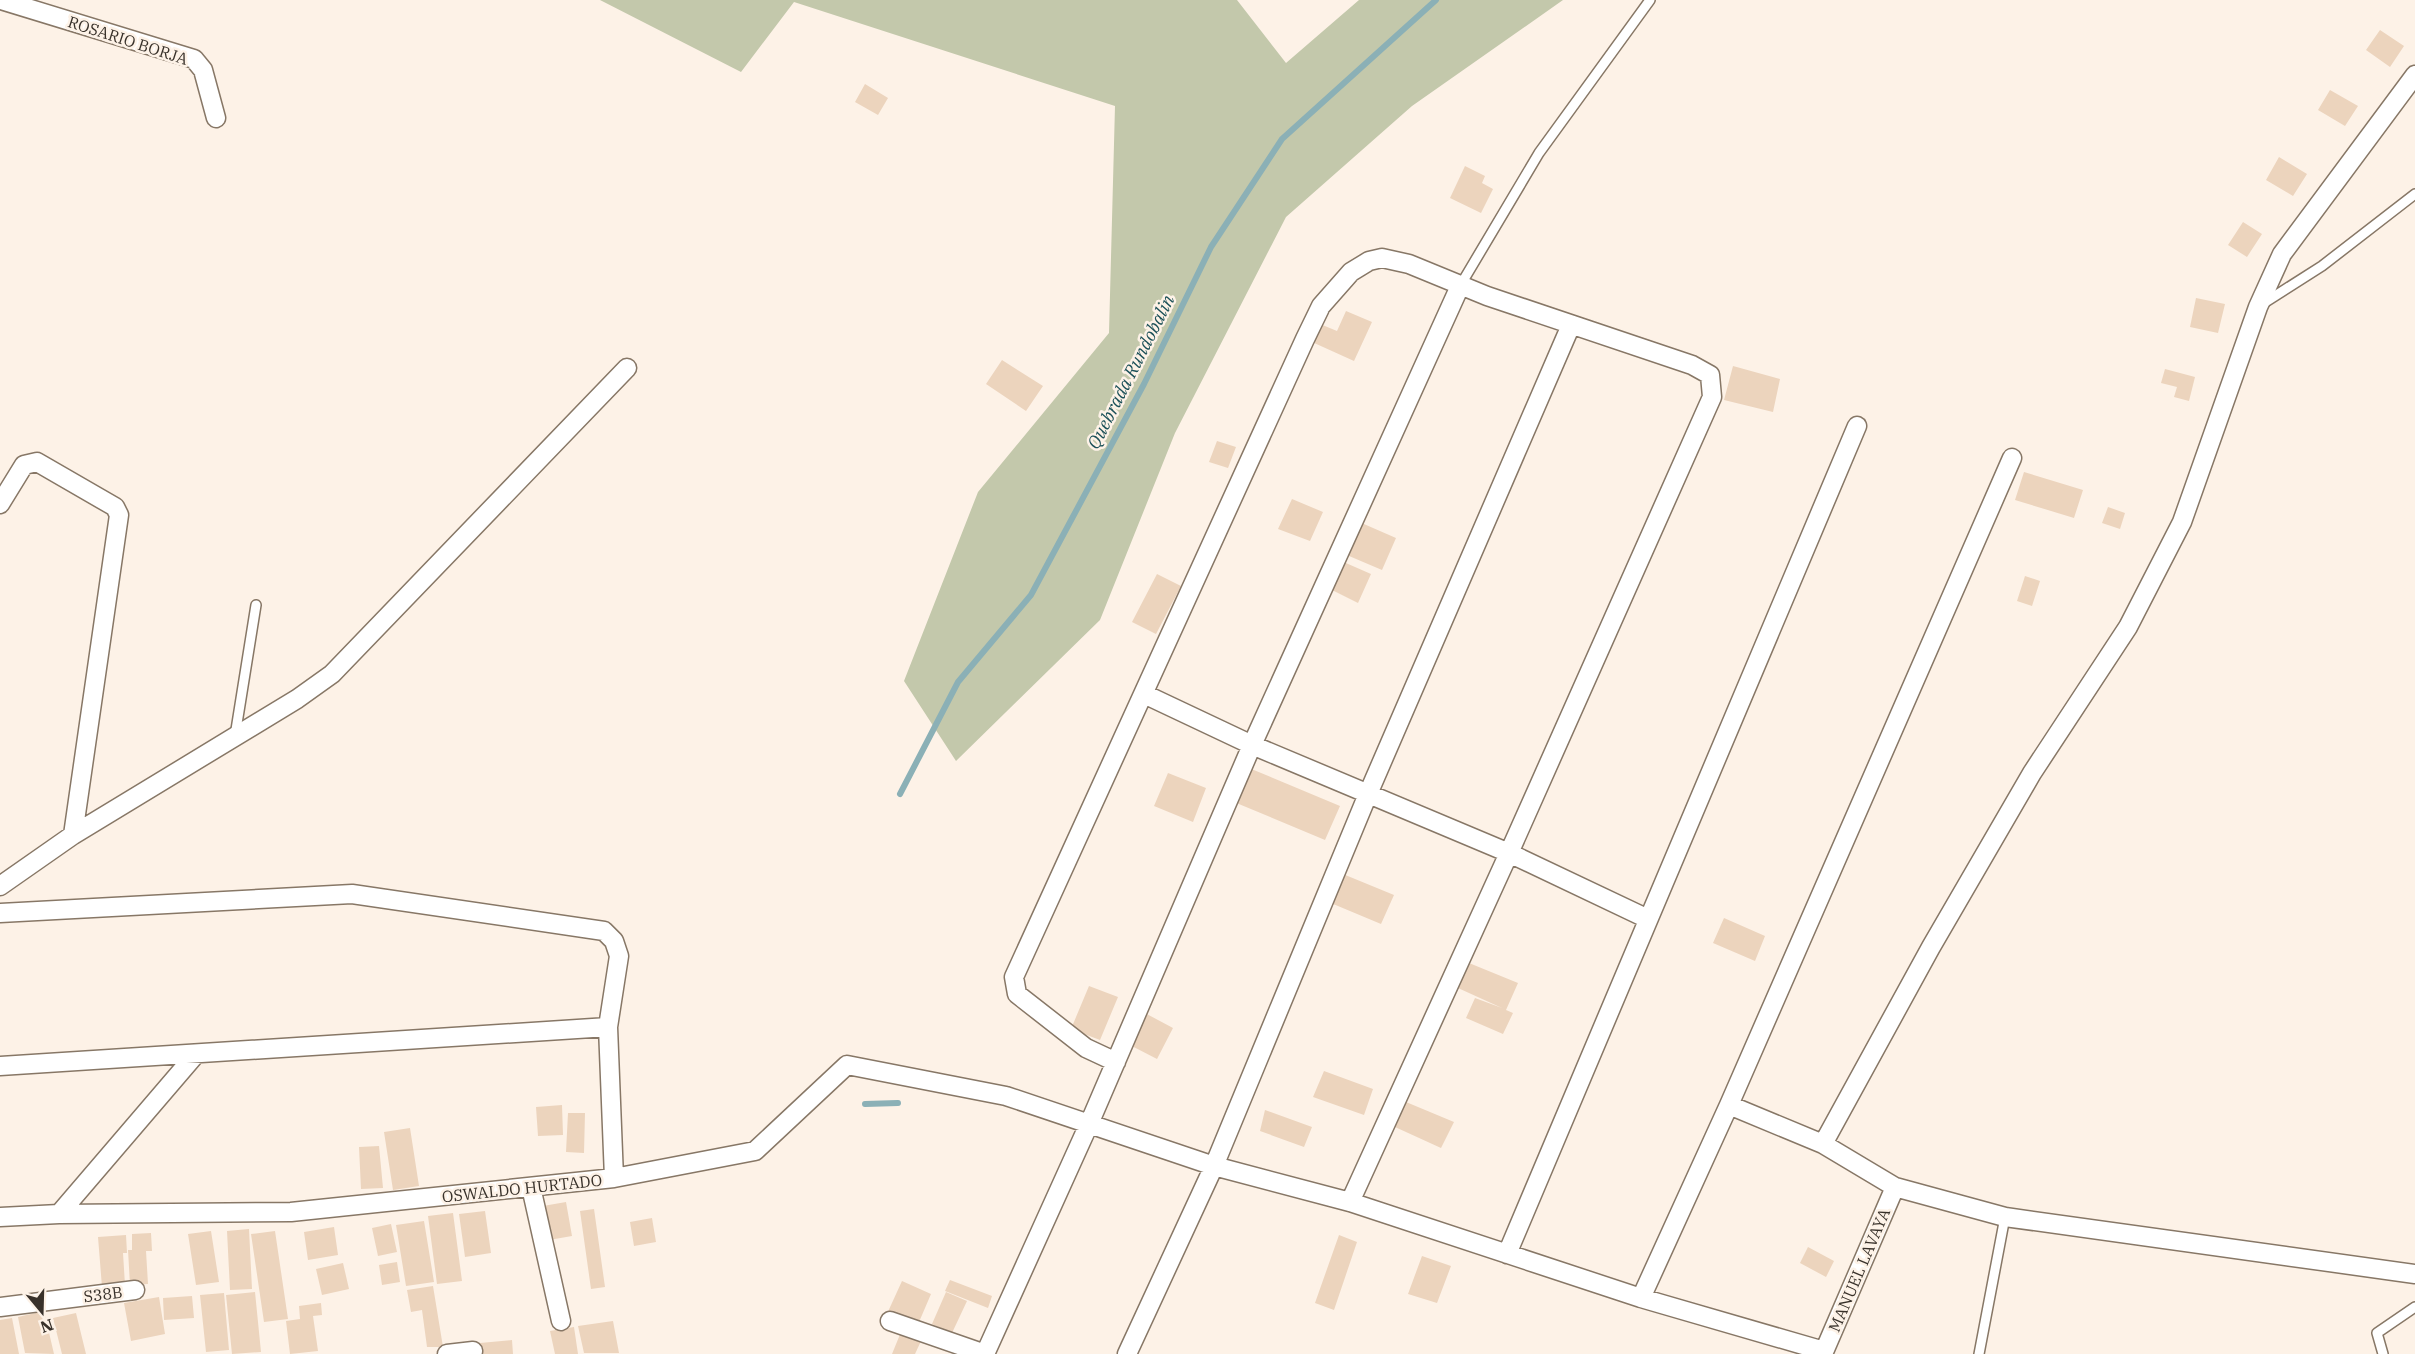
<svg xmlns="http://www.w3.org/2000/svg" width="2415" height="1354" font-family="'IBM Plex Serif',serif">
<style>
.forest{fill:#c3c8ab}
.lines{fill:none;stroke-linecap:round;stroke-linejoin:round}
.stream{stroke:#8bb0b6;stroke-width:6}
.building{fill:#ecd4bd}
.service-casing{stroke:#877766;stroke-width:12}
.minor-casing{stroke:#877766;stroke-width:21}
.service{stroke:#fff;stroke-width:9}
.minor{stroke:#fff;stroke-width:18}
.labels{text-anchor:middle;stroke-width:5;stroke-linejoin:round;paint-order:stroke}
.street-label{font-size:16px;fill:#38312a;stroke:#fdf2e7}
.water-label{font-size:18px;font-style:italic;fill:#1b5058;stroke:#fdf2e7}
</style>
<rect width="100%" height="100%" fill="#fdf2e7"/>
<path class="forest" d="M600,0H1237L1286,63L1359,0H1563L1412,106L1286,217L1175,433L1100,620L956,761L904,681L978,492L1109,333L1115,106L794,2L741,72Z"/>
<g class="lines">
<path class="stream" d="M900,794L958,682L1031,595L1144,384L1211,247L1282,139L1436,0
M865,1104L898,1103"/>
</g>
<path class="building" d="M2380,30L2404,46L2390,67L2366,50Z
M865,84L888,98L878,115L855,102Z
M2330,90L2358,106L2345,126L2318,110Z
M2279,157L2307,174L2293,196L2266,180Z
M1465,166L1485,176L1482,183L1493,189L1481,213L1450,198Z
M2243,222L2262,234L2247,257L2228,245Z
M2196,298L2225,304L2218,333L2190,327Z
M1346,311L1372,322L1354,361L1312,342L1320,324L1337,331Z
M1002,360L1043,386L1026,411L986,384Z
M1733,366L1780,379L1773,412L1724,400Z
M2165,369L2195,377L2189,401L2174,397L2177,387L2161,383Z
M1217,441L1236,447L1228,468L1209,462Z
M2024,472L2083,490L2074,518L2015,500Z
M1292,499L1323,512L1310,541L1278,529Z
M2108,507L2125,513L2120,529L2102,523Z
M1357,521L1396,538L1382,570L1342,553Z
M1339,560L1371,574L1358,603L1326,587Z
M1157,574L1181,586L1156,634L1132,622Z
M2025,576L2040,581L2032,606L2017,601Z
M1249,768L1340,806L1325,840L1234,802Z
M1168,773L1206,788L1193,822L1154,806Z
M1338,872L1394,895L1381,924L1326,901Z
M1724,918L1765,936L1755,961L1713,943Z
M1469,963L1518,983L1506,1010L1513,1013L1503,1034L1466,1018L1475,998L1502,1008L1458,988Z
M1089,986L1118,997L1100,1040L1071,1029Z
M1143,1012L1173,1028L1157,1059L1126,1043Z
M1324,1071L1373,1089L1364,1115L1313,1097Z
M1406,1102L1454,1122L1441,1148L1395,1127Z
M562,1105L563,1135L538,1136L536,1107Z
M1265,1110L1312,1127L1304,1147L1260,1131Z
M568,1113H585L584,1153L566,1152Z
M410,1128L419,1186L393,1190L384,1132Z
M379,1146L383,1188L361,1189L359,1147Z
M566,1202L572,1236L549,1240L543,1206Z
M594,1209L605,1287L591,1289L580,1211Z
M485,1211L491,1253L465,1257L459,1214Z
M453,1213L462,1281L437,1284L428,1216Z
M652,1218L656,1242L634,1246L630,1222Z
M424,1221L434,1282L406,1286L396,1225Z
M391,1224L397,1252L378,1256L372,1228Z
M334,1227L338,1255L308,1260L304,1232Z
M249,1229L252,1289L230,1290L227,1231Z
M211,1231L219,1282L196,1285L188,1234Z
M275,1231L288,1319L264,1322L251,1234Z
M151,1233L152,1251H146L148,1284L130,1285L128,1250H132V1234Z
M126,1235L127,1253H123L125,1285L102,1287L98,1237Z
M1339,1235L1357,1242L1334,1310L1315,1303Z
M1808,1247L1834,1261L1826,1277L1800,1263Z
M1422,1256L1451,1266L1437,1303L1408,1294Z
M397,1262L400,1282L382,1285L379,1265Z
M343,1263L349,1289L322,1295L316,1269Z
M950,1280L992,1296L988,1308L945,1291Z
M902,1281L931,1294L916,1329L886,1316Z
M433,1286L443,1347H427L422,1310L411,1312L407,1290Z
M255,1292L261,1352L232,1354L226,1295Z
M946,1292L967,1301L952,1333L932,1324Z
M224,1293L229,1350L206,1352L200,1295Z
M192,1296L194,1318L164,1320L163,1298Z
M159,1297L165,1334L131,1341L124,1303Z
M321,1303L322,1315L313,1316L318,1351L290,1354L286,1321L300,1319L299,1306Z
M44,1311L54,1354L25,1353L18,1317Z
M76,1313L86,1354H62L53,1318Z
M12,1318L19,1354H0V1320Z
M613,1321L619,1353H584L578,1326Z
M574,1327L578,1354H555L550,1331Z
M901,1332L921,1341L915,1354H892Z
M512,1340L513,1354H481L480,1343Z"/>
<g class="lines">
<defs>
<path id="service" d="M1460,286L1539,153L1650,0
M2264,303L2322,266L2415,194
M235,736L256,605
M1979,1354L2005,1217
M2383,1354L2377,1333L2415,1307"/>
<path id="minor" d="M1,0L194,59L203,70L216,118
M0,504L24,465L37,462L115,507L119,515L73,835L0,886
M1144,694L1252,745L1509,853L1648,919
M73,835L297,699L332,674L627,368
M0,913L352,894L604,931L614,941L619,956L608,1027L614,1178
M1116,1062L1086,1048L1017,994L1014,977L1305,339L1321,306L1351,272L1369,261L1382,258L1409,264L1487,296L1692,365L1710,375L1712,397L1509,853L1350,1202
M0,1066L608,1027
M1729,1105L1823,1144L1895,1187L2005,1217L2415,1274
M1823,1144L1931,947L2032,773L2128,627L2182,522L2258,307L2282,254L2415,75
M531,1187L561,1321
M59,1214L196,1054
M0,1217L59,1214L291,1212L614,1178L755,1151L847,1065L1006,1096L1214,1166L1350,1202L1641,1298L1824,1351
M1507,1254L1857,426
M1641,1298L1729,1105L2012,458
M0,1307L135,1290
M890,1321L985,1354L1089,1124L1252,745L1460,286
M447,1354L473,1351
M1127,1354L1214,1166L1368,794L1571,325
M1823,1354L1895,1187"/>
</defs>
<use href="#service" class="service-casing"/>
<use href="#minor" class="minor-casing"/>
<use href="#service" class="service"/>
<use href="#minor" class="minor"/>
</g>
<g class="labels">
<g class="street-label">
<text transform="translate(128 40) rotate(18)" y="6">ROSARIO BORJA</text>
<text transform="translate(522 1188) rotate(-6)" y="6">OSWALDO HURTADO</text>
<text transform="translate(1859 1270) rotate(-67)" y="6">MANUEL LAVAYA</text>
<text transform="translate(103 1294) rotate(-7)" y="6">S38B</text>
</g>
<g class="water-label">
<text transform="translate(1131 372) rotate(-63)" y="6">Quebrada Rundobalin</text>
</g>
</g>
<g transform="translate(42 1312) rotate(161)" stroke="#fdf2e7" stroke-width="4.5" paint-order="stroke">
<path d="M0-4.5L10 22L0 15L-10 22Z" fill="#38312a"/>
<text y="-9" font-size="16" font-weight="bold" text-anchor="middle" fill="#38312a">N</text>
</g>
</svg>
